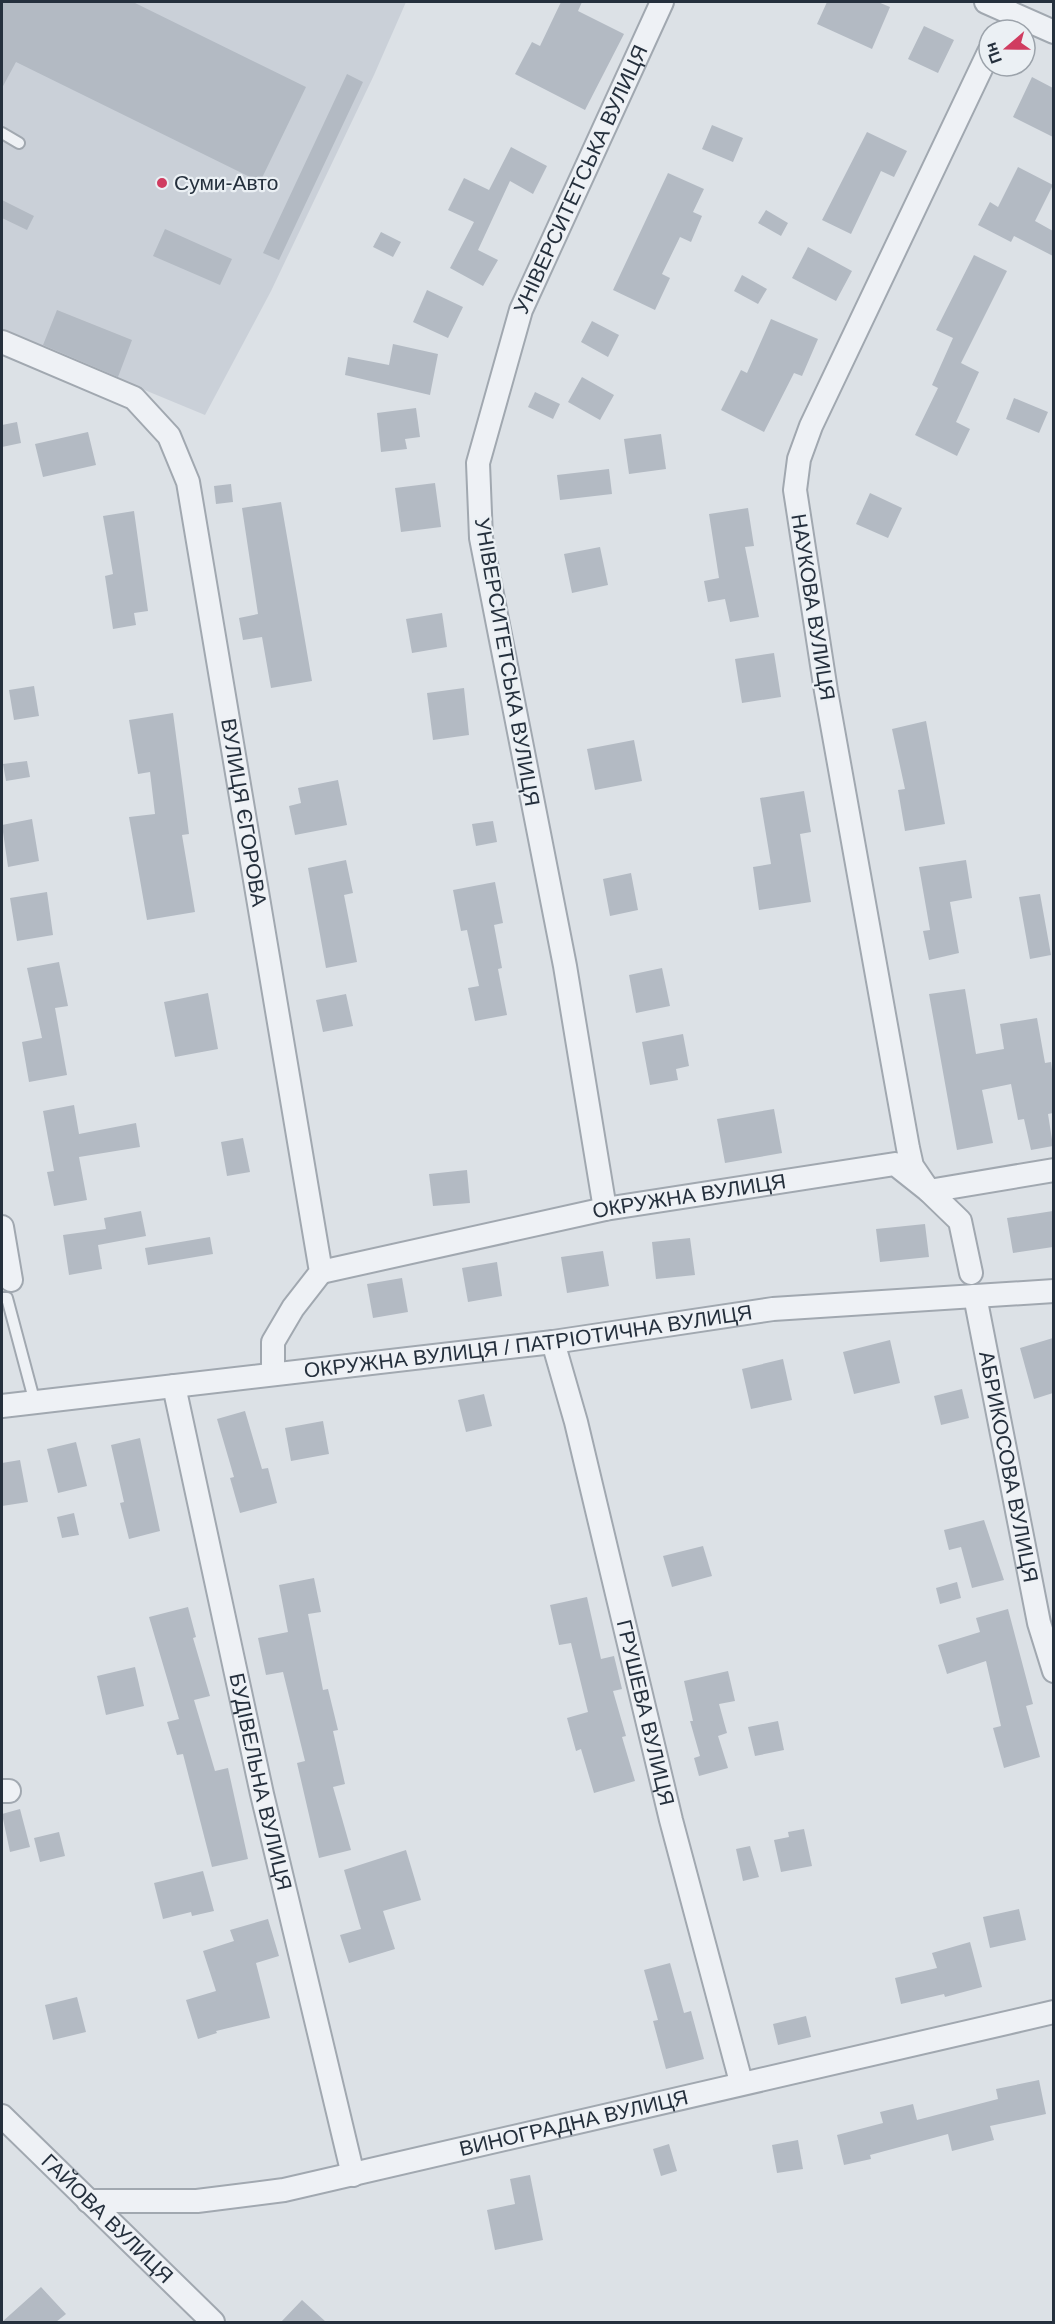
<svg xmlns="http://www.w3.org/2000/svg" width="1055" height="2324" font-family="Arial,sans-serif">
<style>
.built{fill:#cad0d8}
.building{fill:#b3bac3}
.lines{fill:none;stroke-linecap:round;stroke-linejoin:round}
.service-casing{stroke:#a1a8b0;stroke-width:14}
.minor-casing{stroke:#a1a8b0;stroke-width:26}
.service{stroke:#eef1f5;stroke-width:10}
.minor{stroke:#eef1f5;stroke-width:22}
.poi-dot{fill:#d03c60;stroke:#ebf0f4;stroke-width:2}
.labels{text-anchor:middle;stroke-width:4.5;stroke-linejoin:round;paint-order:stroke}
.street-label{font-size:21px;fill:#25303d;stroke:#ebf0f4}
.poi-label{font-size:21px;fill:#25303d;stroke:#ebf0f4;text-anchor:start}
</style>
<rect width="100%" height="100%" fill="#dce1e6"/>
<path class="built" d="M2,2H406L374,75L271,291L205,415L2,331Z"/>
<path class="building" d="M2,2H133L306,87L260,182L16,62L2,88Z
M561,2H582L578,11L624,34L585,110L515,74L532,42L540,46Z
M827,2H878L890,7L872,49L817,24Z
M924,26L954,40L938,73L908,59Z
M347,74L363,82L279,260L263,253Z
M1032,77L1053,88V137L1013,117Z
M712,125L743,138L733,162L702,149Z
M867,132L907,151L894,177L881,171L851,234L822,220Z
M511,147L547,166L533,194L510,181L478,250L498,260L483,286L450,268L474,222L448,210L464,178L489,190Z
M1018,167L1053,185L1035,221L1053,231V256L1014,236L1011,242L978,225L990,202L998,207Z
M668,173L704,189L693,212L702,216L691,242L680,237L662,274L670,278L655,310L613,290Z
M2,200L34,216L27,230L2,218Z
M766,210L788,223L781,236L758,223Z
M165,229L232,259L220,285L153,256Z
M381,232L401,242L393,257L373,247Z
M808,247L852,271L836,301L792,278Z
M974,255L1007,271L961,363L979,372L956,422L970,429L957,456L915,435L938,388L932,385L953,338L936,330Z
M742,275L767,289L758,304L734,291Z
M427,290L463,307L448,338L413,322Z
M57,310L132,340L118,377L43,345Z
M771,319L818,339L802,376L794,373L764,432L721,410L741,370L747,373Z
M592,321L619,335L608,357L581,342Z
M393,344L438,354L430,395L345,375L348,357L389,365Z
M582,377L614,395L600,420L568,402Z
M535,392L560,404L553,419L528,407Z
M1014,398L1048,412L1039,433L1006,419Z
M416,408L420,437L405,439L407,449L381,452L377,413Z
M17,422L21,443L2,447V425Z
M88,432L96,465L43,477L35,444Z
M661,434L666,469L629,474L624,439Z
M609,469L612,494L560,500L557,475Z
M435,483L441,527L401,532L395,488Z
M231,484L233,502L216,504L214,486Z
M870,493L902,508L888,538L856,524Z
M281,502L312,681L271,688L262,637L243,640L239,618L258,614L242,508Z
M748,508L754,546L745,547L759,617L730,622L725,599L708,602L704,581L719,578L709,514Z
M134,511L148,611L134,613L136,625L113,629L105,576L113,574L103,516Z
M600,547L608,585L572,593L564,554Z
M442,613L447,647L412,653L406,619Z
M774,653L781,697L742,703L735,659Z
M34,686L39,716L14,720L9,690Z
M464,688L469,735L433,740L427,693Z
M173,713L189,834L182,835L195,912L147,920L129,817L155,814L150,772L138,774L129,720Z
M926,721L945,824L905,831L898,790L905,789L892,729Z
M634,740L642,781L595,790L587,749Z
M27,761L30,777L6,781L3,764Z
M338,780L347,825L295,835L289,806L301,803L298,788Z
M804,791L811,832L800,834L811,902L759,910L753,867L771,864L760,798Z
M32,819L39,861L8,867L2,825Z
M493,821L497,842L476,846L472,824Z
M346,860L353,893L344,895L357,962L326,968L308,868Z
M966,860L972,898L950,902L959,953L929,960L923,931L930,930L919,867Z
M631,873L638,910L610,916L603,879Z
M495,882L503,923L494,925L502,968L498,969L507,1015L475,1021L468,988L479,986L467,930L461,931L453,890Z
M47,892L53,935L17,941L10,898Z
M1040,894L1051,955L1030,959L1019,897Z
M59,962L68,1006L55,1008L67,1075L29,1082L22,1042L42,1038L27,968Z
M662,968L670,1006L636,1013L629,975Z
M965,989L976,1054L1004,1049L1000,1024L1037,1018L1045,1063L1051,1062L1053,1077V1113L1048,1114L1053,1146L1031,1150L1024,1119L1018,1120L1011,1084L982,1090L993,1143L957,1150L929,994Z
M208,993L218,1049L175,1057L164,1002Z
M346,994L353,1026L323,1032L316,1000Z
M683,1034L689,1066L676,1069L678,1080L650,1085L642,1042Z
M74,1105L79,1134L136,1123L140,1147L79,1157L87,1200L54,1206L47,1172L54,1171L43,1111Z
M774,1109L782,1153L725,1163L717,1119Z
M243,1138L250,1172L227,1176L221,1142Z
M467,1170L470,1203L433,1206L429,1174Z
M141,1211L146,1236L98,1245L102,1269L69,1275L63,1235L106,1229L104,1218Z
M1053,1211V1247L1013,1253L1007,1218Z
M925,1224L929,1257L880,1262L876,1229Z
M210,1237L213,1254L148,1265L145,1248Z
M690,1238L695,1275L656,1279L652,1242Z
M603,1251L609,1286L567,1293L561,1257Z
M497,1262L502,1296L468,1302L462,1268Z
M402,1278L408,1312L373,1318L367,1284Z
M1053,1338V1393L1034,1399L1020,1348Z
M890,1340L900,1383L854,1394L843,1352Z
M783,1359L792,1400L751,1409L742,1369Z
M962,1389L969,1418L941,1425L934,1396Z
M484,1394L492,1426L466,1432L458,1400Z
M245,1411L262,1469L268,1468L277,1503L240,1513L230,1478L234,1477L217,1419Z
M323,1421L329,1454L291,1461L285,1428Z
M140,1438L160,1531L129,1539L120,1503L124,1502L111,1445Z
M76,1442L87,1486L58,1493L47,1449Z
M20,1460L28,1502L2,1506V1463Z
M74,1513L79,1535L62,1538L57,1517Z
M984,1520L1004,1580L972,1588L961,1547L949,1550L944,1530Z
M703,1546L712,1576L672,1587L663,1556Z
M314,1578L321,1612L308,1614L323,1690L328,1689L338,1730L333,1731L345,1784L333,1787L351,1850L319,1858L297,1763L305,1761L283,1672L266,1675L258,1638L288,1632L279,1585Z
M957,1582L961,1598L940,1604L936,1588Z
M587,1597L601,1659L614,1656L622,1689L613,1691L626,1736L622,1737L635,1781L594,1793L581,1749L576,1751L567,1718L588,1712L571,1643L559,1645L550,1605Z
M188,1607L196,1637L193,1638L210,1696L194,1700L215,1771L228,1768L248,1859L212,1867L183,1754L177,1755L167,1722L179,1719L149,1617Z
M1008,1609L1033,1704L1026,1706L1040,1757L1004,1768L993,1728L1001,1726L986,1661L947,1674L938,1645L980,1632L976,1618Z
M135,1667L144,1706L106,1715L97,1676Z
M728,1671L735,1701L719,1704L727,1733L718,1736L728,1768L699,1776L694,1758L700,1756L690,1721H693L684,1681Z
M778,1721L784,1750L755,1756L748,1727Z
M20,1809L30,1847L10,1852L2,1814Z
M804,1829L812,1866L781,1872L774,1840L789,1837L788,1832Z
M59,1832L65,1856L40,1862L34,1838Z
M750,1846L759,1877L743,1881L736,1849Z
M406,1850L421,1900L383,1911L395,1949L349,1963L340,1935L361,1929L344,1870Z
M203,1871L214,1911L192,1916L191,1912L163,1919L154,1883Z
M1019,1909L1026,1940L990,1948L983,1917Z
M268,1919L279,1956L256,1963L270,2018L216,2031L217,2033L198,2039L186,2000L216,1991L203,1951L234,1941L230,1930Z
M970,1942L982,1987L945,1997L944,1994L901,2004L895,1978L937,1968L932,1953Z
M670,1963L684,2013L691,2011L704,2059L666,2069L653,2021L658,2020L644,1970Z
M77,1997L86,2032L53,2040L45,2005Z
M806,2016L811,2037L778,2045L773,2024Z
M1039,2080L1046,2114L990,2126L994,2140L952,2151L948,2134L870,2155L871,2159L844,2165L837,2135L883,2123L880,2112L913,2104L917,2120L998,2099L996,2089Z
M798,2140L803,2169L777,2173L772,2145Z
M669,2144L677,2171L661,2176L653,2149Z
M530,2175L543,2240L495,2250L487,2210L515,2204L510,2179Z
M41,2287L66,2314L56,2322H2Z
M302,2300L326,2322H281Z"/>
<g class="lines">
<defs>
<path id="service" d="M2,133L19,143
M2,1298H7L35,1403"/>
<g id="minor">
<path d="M986,2L1054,32"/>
<path id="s1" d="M2,342L134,398L169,436L188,482L321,1272L293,1308L273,1342V1374"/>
<path id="s2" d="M605,1209L565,966L481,538L478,463L521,310L662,2"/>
<path d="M2,1227L11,1280"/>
<path id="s3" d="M321,1272L605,1209L895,1164L929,1191L1054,1170"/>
<path d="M971,1273L960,1221L929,1191L912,1166L908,1148L826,691L795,490L799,459L811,426L989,52"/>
<path id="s4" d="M975,1296L1039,1623L1054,1671"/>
<path id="s5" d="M553,1342L576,1422L671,1820L741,2082"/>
<path id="s6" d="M174,1386L262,1794L353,2175"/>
<path id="s7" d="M2,1406L553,1342L773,1309L1054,1291"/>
<path d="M2,1791H9"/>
<path id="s8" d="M2,2116L213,2322"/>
<path id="s9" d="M88,2201H197L284,2190L1054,2012"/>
</g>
</defs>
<use href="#service" class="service-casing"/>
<use href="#minor" class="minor-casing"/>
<use href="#service" class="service"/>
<use href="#minor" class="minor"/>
</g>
<circle class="poi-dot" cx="162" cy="183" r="6"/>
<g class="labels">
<g class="street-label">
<text dy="7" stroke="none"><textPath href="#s2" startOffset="1060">УНІВЕРСИТЕТСЬКА ВУЛИЦЯ</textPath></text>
<text transform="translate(813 607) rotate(81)" y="7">НАУКОВА ВУЛИЦЯ</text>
<text transform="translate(507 662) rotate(80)" y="7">УНІВЕРСИТЕТСЬКА ВУЛИЦЯ</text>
<text dy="7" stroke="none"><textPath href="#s1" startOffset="580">ВУЛИЦЯ ЄГОРОВА</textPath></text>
<text dy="7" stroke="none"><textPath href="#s3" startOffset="376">ОКРУЖНА ВУЛИЦЯ</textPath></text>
<text dy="7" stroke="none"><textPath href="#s7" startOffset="530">ОКРУЖНА ВУЛИЦЯ / ПАТРІОТИЧНА ВУЛИЦЯ</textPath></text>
<text dy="7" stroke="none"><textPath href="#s4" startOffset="174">АБРИКОСОВА ВУЛИЦЯ</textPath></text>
<text dy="7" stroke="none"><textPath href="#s5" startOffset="382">ГРУШЕВА ВУЛИЦЯ</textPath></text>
<text dy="7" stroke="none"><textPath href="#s6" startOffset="405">БУДІВЕЛЬНА ВУЛИЦЯ</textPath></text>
<text dy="7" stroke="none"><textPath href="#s9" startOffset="494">ВИНОГРАДНА ВУЛИЦЯ</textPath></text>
<text dy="7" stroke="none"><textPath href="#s8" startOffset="147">ГАЙОВА ВУЛИЦЯ</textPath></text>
</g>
<g class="poi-label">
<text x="174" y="190">Суми-Авто</text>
</g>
</g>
<rect width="1055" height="2324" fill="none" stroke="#25303d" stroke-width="6"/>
<g transform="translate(1007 48) rotate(250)"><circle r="28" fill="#ebf0f4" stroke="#9ca3ab" stroke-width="1.5"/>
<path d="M0-4.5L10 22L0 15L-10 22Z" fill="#d03c60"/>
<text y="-9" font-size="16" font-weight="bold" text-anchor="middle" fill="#25303d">Пн</text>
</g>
</svg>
